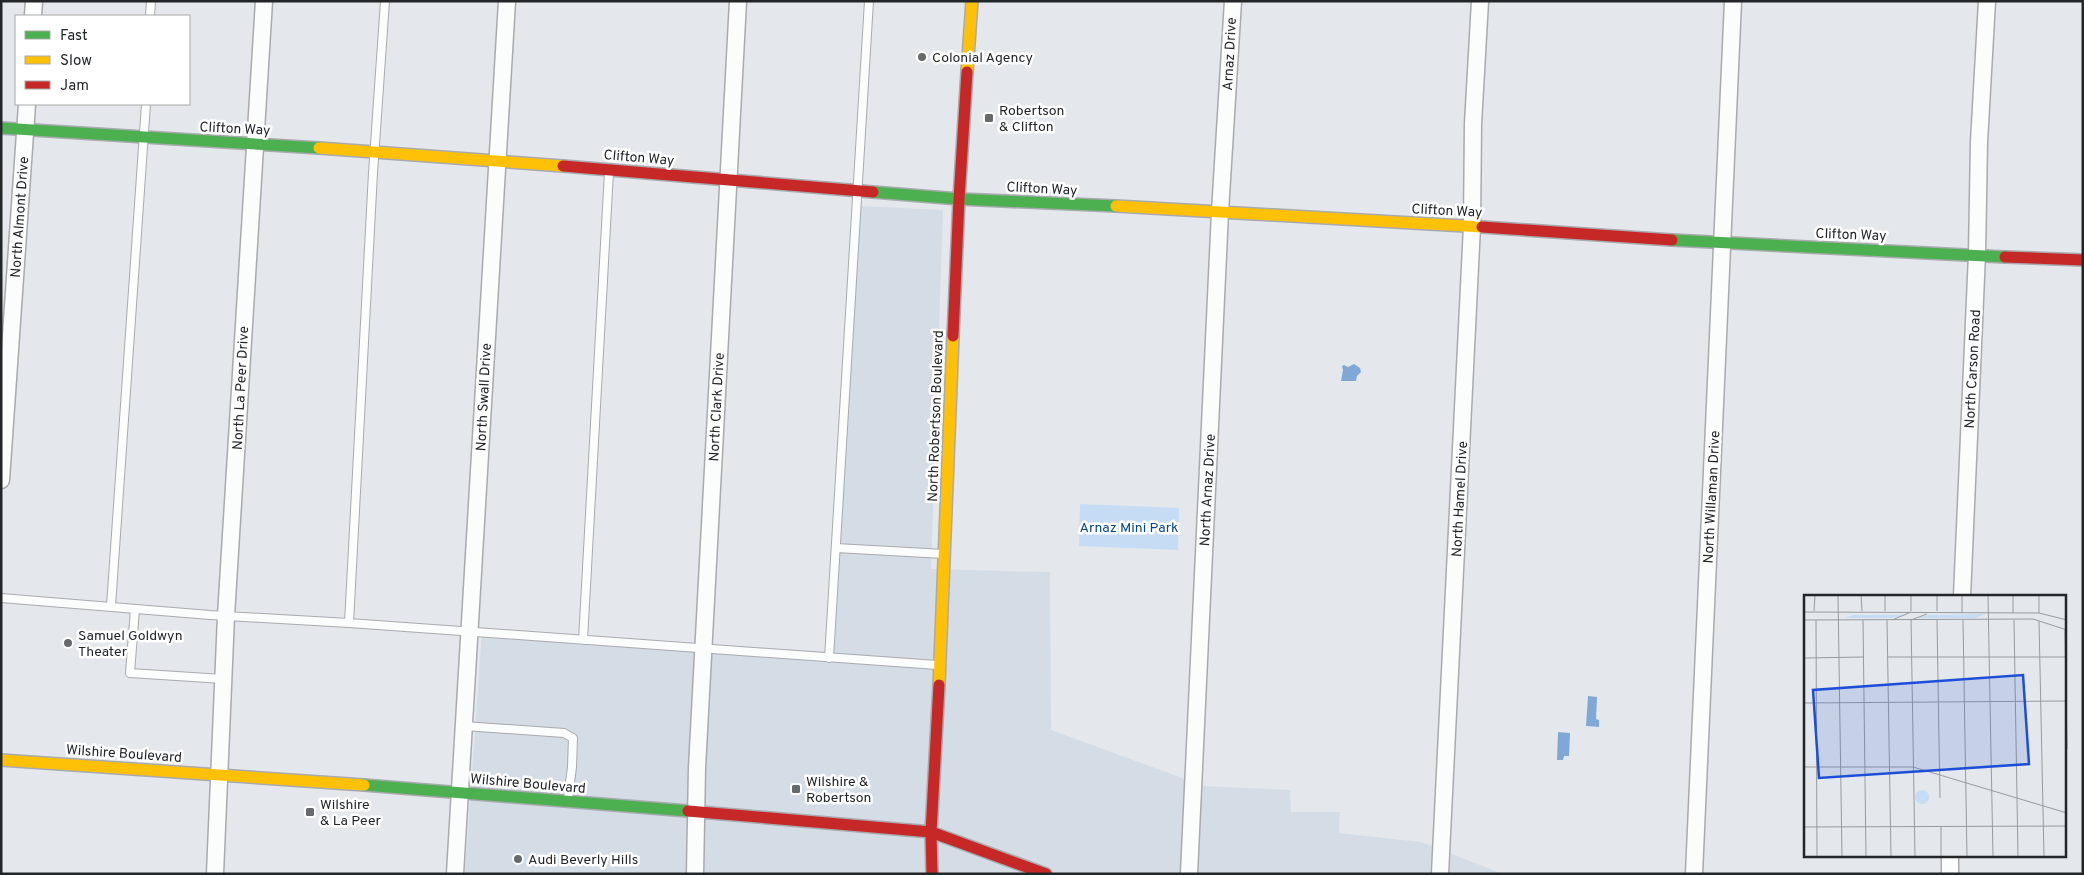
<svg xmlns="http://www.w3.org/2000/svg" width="2084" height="875" font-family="Overpass,sans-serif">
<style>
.built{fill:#d4dce6}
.green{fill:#c6dcf5}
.water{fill:#80a8d7}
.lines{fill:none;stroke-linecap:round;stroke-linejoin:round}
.lane-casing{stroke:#a8aaae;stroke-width:10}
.street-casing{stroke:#a8aaae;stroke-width:19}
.fast-casing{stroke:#a8aaae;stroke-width:14}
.slow-casing{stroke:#a8aaae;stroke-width:14}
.jam-casing{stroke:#a8aaae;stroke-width:14}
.lane{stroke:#fbfcfc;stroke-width:8}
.street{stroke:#fbfcfc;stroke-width:16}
.fast{stroke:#4caf50;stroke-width:11}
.slow{stroke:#ffc107;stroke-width:11}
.jam{stroke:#c62828;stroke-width:11}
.poi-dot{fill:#676a6d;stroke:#fff;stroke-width:2}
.labels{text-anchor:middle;stroke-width:5;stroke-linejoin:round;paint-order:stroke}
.street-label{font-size:14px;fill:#232629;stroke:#fff}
.poi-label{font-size:14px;fill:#232629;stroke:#fff;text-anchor:start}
.park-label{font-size:14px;fill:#074682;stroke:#fff}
.inset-road{fill:none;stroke:#979a9e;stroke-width:1}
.view{fill:#1d4ed8;fill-opacity:0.15;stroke:#1d4ed8;stroke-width:2.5}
.inset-edge{fill:none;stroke:#232629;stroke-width:2.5}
</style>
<rect width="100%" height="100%" fill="#e4e8ec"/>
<path class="built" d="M861,206L943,210L931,569L1050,572L1051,730L1204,786L1290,790L1291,812H1340L1339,833L1421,842L1503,874H465L482,631L833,652Z"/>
<path class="green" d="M1080,504L1179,508L1178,550L1079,546Z"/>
<path class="water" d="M1354,364L1360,368L1361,372L1357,376L1356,381H1341L1343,370L1342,366L1344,365L1348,367Z
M1588,696L1597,697L1596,719L1599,720V727L1586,726Z
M1558,732L1570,733L1569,756H1564L1563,760H1557Z"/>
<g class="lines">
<defs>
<path id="lane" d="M150,16L151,1
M836,548L944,554
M1,598L210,615L349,623L937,665
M111,606L146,104
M135,609L130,673L223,679
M349,623L373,173L385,1
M583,640L609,172
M829,658L869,1
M464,726L564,733L573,738L572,767L568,798"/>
<path id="street" d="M33,16L34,1
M1,480L27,104
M1962,596L1977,254L1979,142L1987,1
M215,874L226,616L264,1
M455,874L507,1
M695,874L697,768L738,1
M1189,874L1220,212L1233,1
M1440,874L1472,226L1473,124L1480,1
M1694,874L1733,1
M1950,874V856"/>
<path id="fast" d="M1,128L319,148
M873,192L959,199L1116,206
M1672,240L2005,257
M364,785L688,811"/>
<path id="slow" d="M967,72L972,1
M319,148L563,166
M1116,206L1482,227
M939,685L953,336
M1,760L364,785"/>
<path id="jam" d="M563,166L873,192
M1482,227L1672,240
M2005,257L2083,260
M953,336L959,199L967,72
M688,811L931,832L1046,874
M932,874L931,832L939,685"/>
</defs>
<use href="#lane" class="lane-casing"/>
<use href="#street" class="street-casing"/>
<use href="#fast" class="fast-casing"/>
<use href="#slow" class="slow-casing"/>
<use href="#jam" class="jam-casing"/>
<use href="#lane" class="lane"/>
<use href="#street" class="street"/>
<use href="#fast" class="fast"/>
<use href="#slow" class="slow"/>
<use href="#jam" class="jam"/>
</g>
<g class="poi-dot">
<circle cx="922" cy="57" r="5"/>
<rect x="984" y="113" width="10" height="10" rx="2.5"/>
<circle cx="68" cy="643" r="5"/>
<rect x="791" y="784" width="10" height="10" rx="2.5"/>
<rect x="305" y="807" width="10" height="10" rx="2.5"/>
<circle cx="518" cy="859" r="5"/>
</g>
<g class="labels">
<g class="street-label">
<text transform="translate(1229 54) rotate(-87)" y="5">Arnaz Drive</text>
<text transform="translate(235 128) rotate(3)" y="5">Clifton Way</text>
<text transform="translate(639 157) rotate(5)" y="5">Clifton Way</text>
<text transform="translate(1042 188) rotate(3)" y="5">Clifton Way</text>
<text transform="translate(1447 210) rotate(3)" y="5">Clifton Way</text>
<text transform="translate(19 217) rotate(-86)" y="5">North Almont Drive</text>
<text transform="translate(1851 234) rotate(2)" y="5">Clifton Way</text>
<text transform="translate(1972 369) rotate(-87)" y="5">North Carson Road</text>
<text transform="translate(240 388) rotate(-87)" y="5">North La Peer Drive</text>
<text transform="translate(483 397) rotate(-87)" y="5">North Swall Drive</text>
<text transform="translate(716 407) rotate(-87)" y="5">North Clark Drive</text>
<text transform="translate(935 416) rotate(-88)" y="5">North Robertson Boulevard</text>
<text transform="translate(1207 490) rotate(-87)" y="5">North Arnaz Drive</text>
<text transform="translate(1711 497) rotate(-87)" y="5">North Willaman Drive</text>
<text transform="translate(1459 499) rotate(-87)" y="5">North Hamel Drive</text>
<text transform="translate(124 753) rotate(4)" y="5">Wilshire Boulevard</text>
<text transform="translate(528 783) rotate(5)" y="5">Wilshire Boulevard</text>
</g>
<g class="poi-label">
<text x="932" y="62">Colonial Agency</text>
<text x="999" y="115">Robertson<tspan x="999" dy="16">&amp; Clifton</tspan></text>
<text x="78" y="640">Samuel Goldwyn<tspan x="78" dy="16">Theater</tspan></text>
<text x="806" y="786">Wilshire &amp;<tspan x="806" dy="16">Robertson</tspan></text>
<text x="320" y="809">Wilshire<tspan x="320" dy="16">&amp; La Peer</tspan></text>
<text x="528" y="864">Audi Beverly Hills</text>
</g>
<g class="park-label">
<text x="1129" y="532">Arnaz Mini Park</text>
</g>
</g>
<g transform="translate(1804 595)">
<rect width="262" height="262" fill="#e4e8ec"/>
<path d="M182,19L171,23H112L125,20ZM49,20H103L87,23H41ZM111 202a7 7 0 1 1 14 0a7 7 0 1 1-14 0Z" fill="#c6dcf5"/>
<path class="inset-road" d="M34,0L38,262M57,0L58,16M81,0V16M184,0L189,262M10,16L11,0M107,16V0M133,16V0M0,17L235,18L263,25M158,18V0M209,18V0M235,18V0M107,24L111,262M0,25L229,24L263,35M12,25L13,262M59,25L62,262M83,25L87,262M88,25L107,17M107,25L123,19M133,25L136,203M159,25L163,262M210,25L214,262M235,26L240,262M261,35L263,154M83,62H263M0,63L60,62M0,108L263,106M0,172H109L263,218M0,232L263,231M137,232V262"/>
<path class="view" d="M219,80L225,169L15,183L9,95Z"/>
<rect width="262" height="262" class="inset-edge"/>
</g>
<rect width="2084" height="875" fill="none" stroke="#232629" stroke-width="5"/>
<rect x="15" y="15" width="175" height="90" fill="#ffffff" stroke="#a7a8a9"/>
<rect x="25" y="31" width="25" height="8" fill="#4caf50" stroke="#a7a8a9"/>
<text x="60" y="40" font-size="15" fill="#232629">Fast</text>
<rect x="25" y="56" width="25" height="8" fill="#ffc107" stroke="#a7a8a9"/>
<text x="60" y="65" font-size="15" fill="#232629">Slow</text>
<rect x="25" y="81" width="25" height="8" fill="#c62828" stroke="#a7a8a9"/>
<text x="60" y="90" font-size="15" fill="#232629">Jam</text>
</svg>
